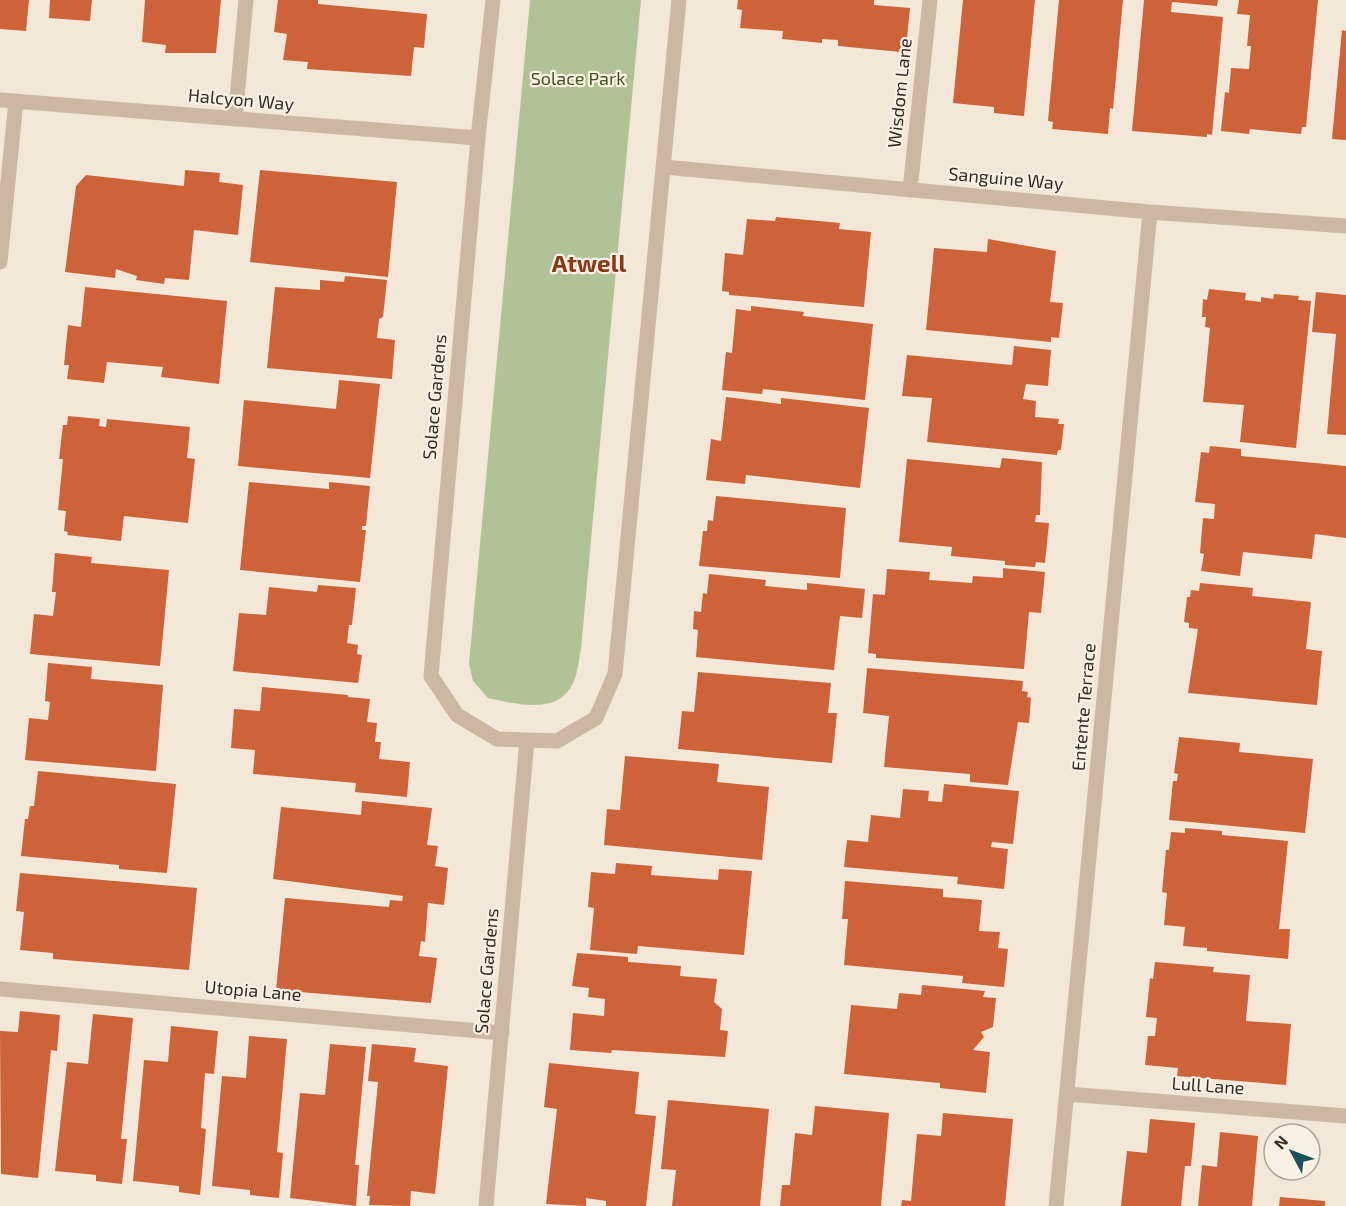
<svg xmlns="http://www.w3.org/2000/svg" width="1346" height="1206" font-family="'Exo 2',sans-serif">
<style>
.green{fill:#b2c297}
.building{fill:#ce633a}
.lines{fill:none;stroke-linecap:round;stroke-linejoin:round}
.service{stroke:#cbb7a3;stroke-width:15}
.minor{stroke:#cbb7a3;stroke-width:15}
.labels{text-anchor:middle;stroke-width:4.5;stroke-linejoin:round;paint-order:stroke}
.park-label{font-size:18px;fill:#435528;stroke:#faf1e4}
.street-label{font-size:18px;fill:#362b25;stroke:#faf1e4}
.district-label{font-size:24px;font-weight:bold;fill:#8a3819;stroke:#faf1e4}
</style>
<rect width="100%" height="100%" fill="#f3e7d7"/>
<path class="green" d="M530,0H641L581,649C579,659 578,671 574,681C560,716 517,704 488,698L473,681L469,664Z"/>
<path class="building" d="M0,0H29L26,31L0,29Z
M50,0H92L90,21L49,18Z
M145,0H221L216,53H165L166,45L142,42Z
M278,0H318V4L427,14L424,48L414,47L411,76L307,69L308,62L283,60L287,34L274,32Z
M738,0H874V5L910,8L906,48L901,47V52L838,46V40L822,39V43L782,39L783,31L740,28L742,10L737,9Z
M963,0H1035L1024,116L994,113V107L953,103Z
M1059,0H1123L1113,109L1110,108L1108,134L1052,129L1053,122L1048,121Z
M1144,0H1218L1217,6L1172,2L1171,12L1223,17L1212,135L1207,134V137L1132,131Z
M1239,0H1318L1306,127H1302L1301,134L1250,129L1249,134L1221,131L1225,92L1229,93L1231,68L1249,69L1251,46H1247L1250,15L1237,14Z
M1342,30L1346,31V140L1332,139Z
M185,170L220,173L219,182L243,185L238,235L194,230L189,280L165,278L164,284L136,280L137,276L116,269L115,278L65,272L76,186L86,175L184,186Z
M260,170L397,182L388,277L250,262Z
M776,217L840,223L839,229L871,232L864,307L729,295V292L722,291L725,253L743,255L747,219L775,221Z
M988,239L1056,251L1050,302L1063,303L1059,338L1051,337V342L926,330L934,248L987,252Z
M345,276L387,280L383,317L379,319L377,338L395,340L392,379L267,368L275,287L320,290V280L344,282Z
M85,287L227,301L219,384L161,377L163,367L107,362L104,383L67,379L69,365H64L68,325L81,327Z
M1209,289L1246,293L1245,300L1261,302V297L1273,299L1274,294L1299,296L1298,300L1311,301L1296,448L1240,442L1244,405L1203,402L1210,328L1205,327L1206,317H1202L1203,299L1207,300Z
M1316,292L1346,295V435L1327,434L1336,334L1312,332Z
M751,306L804,312L803,316L873,324L865,400L763,389L762,394L722,390L726,352L732,353L736,309L751,311Z
M1014,346L1051,350L1048,386L1026,384L1023,399L1036,401L1035,417L1059,419L1058,424H1064L1061,450H1058L1057,455L927,442L932,398L902,396L907,355L1012,365Z
M339,380L380,384L370,478L238,466L244,400L336,409Z
M726,397L781,404V398L869,408L860,488L746,475L745,484L706,480L711,439L721,441Z
M68,416L100,419L99,426L106,427L107,419L190,427L187,458L195,459L188,523L124,516L121,541L67,535L68,532L64,531L66,511L58,510L63,459H59L63,425H67Z
M1210,446L1241,449V456L1346,466V538L1315,534L1312,559L1243,552L1240,576L1201,571L1204,554L1200,553L1203,518L1214,519L1215,504L1195,502L1201,452L1209,453Z
M1002,458L1042,462L1040,515H1036L1035,522L1049,523L1045,563L1036,562L1035,567L1005,565V561L951,556L952,547L899,542L907,459L1000,468Z
M249,482L329,489V482L370,486L366,526H362V530H366L360,582L240,570Z
M716,496L846,508L840,578L699,566L703,531H707L708,520L713,521Z
M55,553L92,557L91,563L169,570L160,666L30,654L34,614L53,616L56,592H52Z
M1003,568L1045,572L1041,613L1029,612L1024,669L876,658V654L868,653L873,594L885,595L887,569L930,572L929,580L972,583L973,576L1003,578Z
M709,574L766,580L765,586L807,590V583L865,589L862,618L840,616L834,670L696,657L698,630L693,629L694,611L701,612L703,593L707,594Z
M1200,583L1253,588L1252,596L1311,602L1306,649L1322,651L1317,705L1188,693L1198,629L1189,628V623L1184,622L1187,597H1190L1191,590L1199,591Z
M318,585L356,588L352,625H349L347,643L358,645L357,654L362,655L358,683L233,671L239,613L266,615L269,587L317,592Z
M48,663L92,667L91,679L163,685L156,771L25,760L29,718L48,720L50,702L45,701Z
M867,668L1023,681L1022,691L1028,692L1027,697L1031,698L1029,723L1018,722L1008,785L970,782V774L884,767L889,716L863,713Z
M698,672L831,683L828,713H837L832,763L678,749L682,711L694,712Z
M262,687L348,695V697L370,699L367,722L377,723L375,742H381L379,759L410,762L407,797L355,792L356,783L253,774L255,750L231,748L234,709L260,711Z
M1179,737L1240,743L1239,752L1313,759L1305,833L1169,820L1173,781H1177L1178,774L1174,773Z
M625,756L719,764L717,782L769,787L762,860L604,845L607,809L620,810Z
M38,771L176,784L167,873L119,869V865L21,856L25,819H28L30,806H34Z
M944,784L1019,791L1013,844L992,842L991,847L1008,849L1004,889L957,884L958,877L844,867L847,840L868,842L871,815L900,818L903,789L929,791L928,801L942,802Z
M362,801L432,808L427,845L438,846L435,866L448,868L444,905L428,903L425,942L421,941L419,956L437,958L431,1003L276,990L285,898L389,907L390,900L402,901L403,896L273,879L281,807L361,815Z
M1185,828L1222,831V835L1288,841L1279,929H1290L1288,959L1207,951V948L1183,946L1185,927L1164,925L1167,893L1162,892L1166,850H1169L1171,832L1185,833Z
M616,863L652,866L651,875L718,880L719,869L752,871L744,955L638,946L637,954L590,950L594,908L588,907L591,872L615,874Z
M20,873L197,888L189,970L53,959V953L20,950L24,912L16,911Z
M845,881L943,889V897L982,900L979,931L1000,932L998,948L1008,949L1004,987L962,983L963,976L844,965L848,919H842Z
M577,953L628,957V962L681,966L680,976L717,979L714,1002L722,1009L720,1030L728,1031L725,1057L612,1050L611,1053L570,1050L573,1013L604,1016L605,999L588,997L589,988L572,986Z
M1155,962L1214,967L1213,972L1250,975L1246,1021L1291,1024L1286,1085L1177,1076L1178,1068L1145,1065L1148,1036H1155L1157,1018L1146,1017L1150,978L1153,979Z
M922,985L985,991L983,997L996,998L993,1027L981,1032L984,1037L973,1050L990,1052L986,1093L940,1088V1083L844,1074L851,1005L897,1009L899,993L921,995Z
M20,1011L60,1015L57,1051L51,1050L38,1178L1,1174L0,1031L18,1032Z
M93,1014L133,1018L121,1139H127L122,1184L96,1181V1175L55,1171L67,1062L88,1064Z
M171,1026L218,1031L214,1074L205,1073L201,1128L206,1129L200,1195L179,1192V1186L133,1181L144,1060L168,1062Z
M249,1036L287,1039L277,1152L283,1153L279,1198L250,1195V1190L212,1186L222,1076L246,1078Z
M330,1044L366,1047L355,1165H359L356,1206L290,1198L300,1093L325,1095Z
M372,1044L416,1048L414,1062L448,1066L435,1194L411,1191L410,1206L369,1205L370,1196H367L378,1082L368,1081Z
M549,1063L639,1072L635,1114L656,1116L646,1206H606V1201L586,1198V1206L546,1204L557,1109L544,1107Z
M668,1100L769,1109L760,1206H672L676,1170L661,1169Z
M815,1106L889,1113L881,1206H780L782,1185H790L795,1133L812,1135Z
M943,1113L1013,1119L1005,1206H901L902,1200L911,1201L917,1134L941,1136Z
M1150,1119L1195,1123L1191,1166H1185L1181,1206H1121L1127,1151L1147,1153Z
M1220,1132L1258,1136L1252,1206H1198L1202,1165L1217,1167Z
M1280,1197L1325,1201V1206H1279Z"/>
<g class="lines">
<path class="service" d="M235,119L246,0
M910,190L930,0"/>
<path class="minor" d="M493,0L478,138L431,676L457,715L497,739L557,741L596,718L615,674L679,0
M0,100L478,138
M664,167L1150,212L1346,226
M0,262L16,101
M0,989L502,1033
M1067,1094L1346,1116
M486,1206L527,740
M1056,1206L1150,212"/>
</g>
<g class="labels">
<g class="park-label">
<text x="578" y="85">Solace Park</text>
</g>
<g class="street-label">
<text transform="translate(900 93) rotate(-84)" y="6">Wisdom Lane</text>
<text transform="translate(241 100) rotate(5)" y="6">Halcyon Way</text>
<text transform="translate(1006 179) rotate(5)" y="6">Sanguine Way</text>
<text transform="translate(435 397) rotate(-85)" y="6">Solace Gardens</text>
<text transform="translate(1084 707) rotate(-85)" y="6">Entente Terrace</text>
<text transform="translate(487 971) rotate(-85)" y="6">Solace Gardens</text>
<text transform="translate(253 991) rotate(5)" y="6">Utopia Lane</text>
<text transform="translate(1208 1086) rotate(4)" y="6">Lull Lane</text>
</g>
<g class="district-label">
<text x="589" y="272">Atwell</text>
</g>
</g>
<g transform="translate(1292 1152) rotate(311)"><circle r="28" fill="#faf1e4" stroke="#aca298" stroke-width="1.5"/>
<path d="M0-4.5L10 22L0 15L-10 22Z" fill="#195359"/>
<text y="-9" font-size="16" font-weight="bold" text-anchor="middle" fill="#362b25">N</text>
</g>
</svg>
